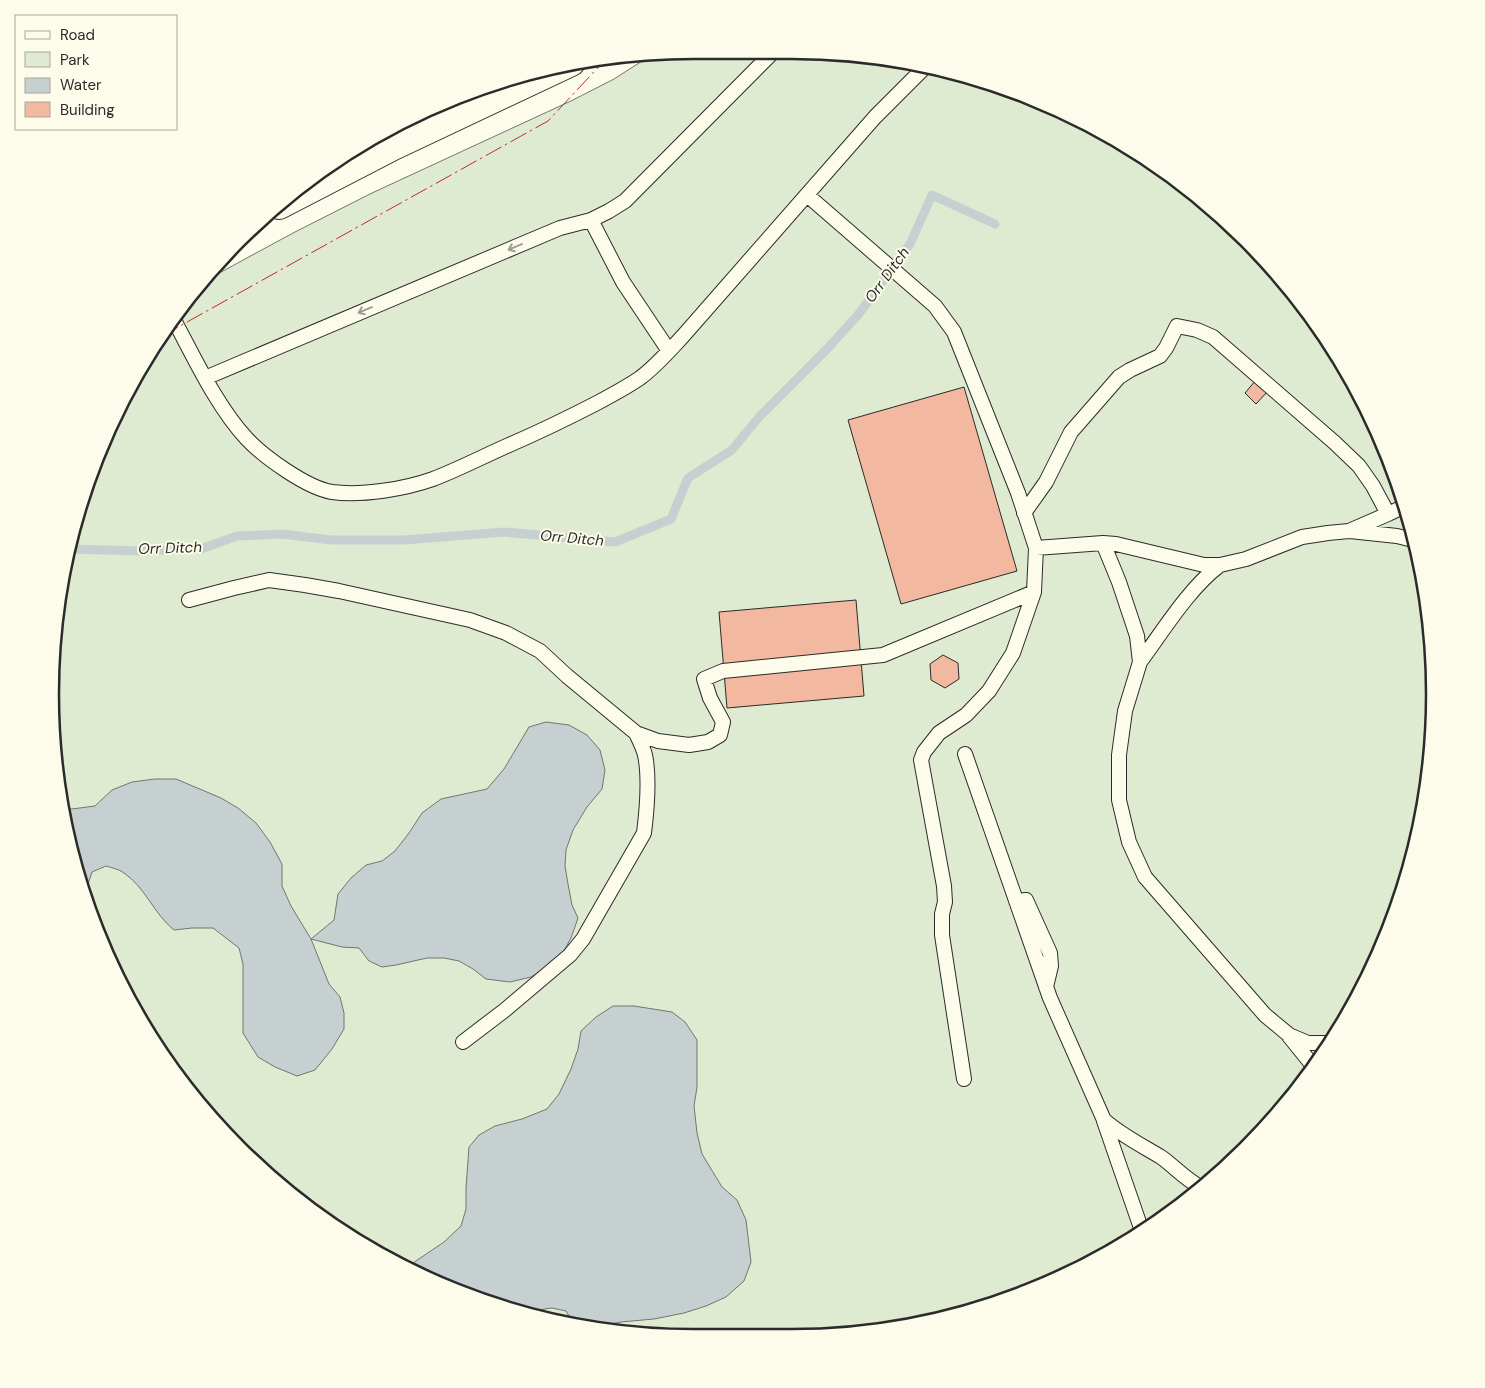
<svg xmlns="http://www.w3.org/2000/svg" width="1485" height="1388" font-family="'DM Sans',sans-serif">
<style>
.green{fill:#deebd1;stroke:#74746e}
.water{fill:#c7d0d0;stroke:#74746e}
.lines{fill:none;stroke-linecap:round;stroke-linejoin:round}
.stream{stroke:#c7d0d0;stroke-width:9}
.building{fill:#f2b8a0;stroke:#2b2b2b}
.service-casing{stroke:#2b2b2b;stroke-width:16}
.tertiary-casing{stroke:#2b2b2b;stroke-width:30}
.service{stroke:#fdfbea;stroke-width:14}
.tertiary{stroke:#fdfbea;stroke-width:28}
.power{stroke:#c62828;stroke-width:1;stroke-dasharray:18 4 2.5 4;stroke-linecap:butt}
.oneway{stroke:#9e9d94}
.labels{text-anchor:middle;stroke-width:4;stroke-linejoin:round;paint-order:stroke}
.water-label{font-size:15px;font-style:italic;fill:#2b2b2b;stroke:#fdfbea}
.rim{fill:none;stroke:#2b2b2b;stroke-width:2.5}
</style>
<rect width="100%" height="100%" fill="#fdfbea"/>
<path class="green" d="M694,50L833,51L958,72L1076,117L1183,183L1275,269L1349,372L1401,487L1429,610L1434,736L1413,860L1369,979L1302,1086L1216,1178L1113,1252L998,1304L875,1332L694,1338L569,1326L447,1289L336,1229L238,1149L158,1052L99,940L56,778L51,652L72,527L136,372L199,284L293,233L372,193L573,100L614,79L653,54Z"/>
<path class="water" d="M546,722L569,725L587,735L600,750L605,770L602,789L587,807L573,830L566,850L565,866L568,884L572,905L578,918L571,938L561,956L548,966L531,977L510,982L486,979L473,969L459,961L444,958H427L396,965L382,967L369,961L359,948L342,947L311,939L329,984L340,997L344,1013V1029L332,1049L315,1070L297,1076L275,1067L258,1057L243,1033V964L239,948L213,928H192L174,930C154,914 145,887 124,873C119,869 112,868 106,866L92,872L86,890L64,810L95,806L112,790L132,782L155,779H176L221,798L238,808L256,823L270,842L282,864V886L291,906L311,939L334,920L338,894L351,878L366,865L382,861L395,851L409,833L422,813L441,799L487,789L504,769L529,727Z
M613,1006H634L672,1012L685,1022L697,1040V1087L694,1106L697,1133L702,1154L722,1187L737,1200L746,1220L751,1262L744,1281L726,1297L706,1306L684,1313L654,1319L621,1322L601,1326L598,1329L575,1326L566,1311L552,1308L523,1312L447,1289L407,1267L444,1242L461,1226L466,1209V1188L469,1147L479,1135L495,1126L522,1119L547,1109L559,1094L571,1069L578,1049L581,1031L596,1017Z
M146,1028L159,1037L171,1054L180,1078L158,1052Z"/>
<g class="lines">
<path class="stream" d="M68,549L140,551L201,549L237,536L282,534L331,540H404L504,532L615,542L671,519L688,478L732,450L759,417L827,349L858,315L910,244L932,195L995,224"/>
</g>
<path class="building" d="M1256,380L1268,391L1256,404L1245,393Z
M964,387L1017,571L901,604L848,420Z
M856,600L864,696L727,708L719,612Z
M943,655L958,663L959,679L945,688L931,680L930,664Z"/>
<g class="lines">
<defs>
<path id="service" d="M807,195L935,306L954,332L1018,493L1036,548L1034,592L1013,653L989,691L966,715L939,733L924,752L921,760L944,886L945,902L942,914V935L964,1079
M591,220L623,282L669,351
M174,320C194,357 217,407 247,439C264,457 307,488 332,492C362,496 405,489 433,479C459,469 484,456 509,445C539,432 568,418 597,403C612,395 627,387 640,378C656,366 669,351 683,336L875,117L925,67
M205,378L560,228L591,220L609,211L625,201L774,51
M1024,513L1046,482L1071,432L1119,377L1130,370L1160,356L1166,348L1177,326L1197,330L1213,337L1335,443L1359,466L1373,486L1388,514L1349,531L1328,533L1302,537L1246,559L1220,565H1204L1116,544L1103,543L1036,548
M1388,514L1405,506
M1350,531L1397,536L1413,540
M1103,543L1119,582L1137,636L1140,662C1163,631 1189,588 1220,565
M189,600L234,588L269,580L305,585L339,591L470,620L506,633L540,651L567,676L636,733L658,741L689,745L708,742L720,735L723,722L710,698L704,679L723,671L883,655L1034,592
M1140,662L1125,711L1119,755V800L1129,842L1145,877L1265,1015L1289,1035L1308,1043H1329
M965,754L1050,998L1104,1120C1121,1135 1141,1145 1161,1157C1175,1167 1186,1180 1202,1188
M1016,901L1026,900L1050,953L1051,966L1046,987
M1289,1036L1314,1067
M463,1042L505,1010L570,955L583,939L644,833C647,809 650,779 645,755C643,747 639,740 636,733
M1104,1121L1142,1231"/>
<path id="tertiary" d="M279,205L393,146L571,62"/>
</defs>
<use href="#service" class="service-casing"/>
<use href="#tertiary" class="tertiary-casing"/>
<use href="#service" class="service"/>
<use href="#tertiary" class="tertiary"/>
<path class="power" d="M162,336L548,121L606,59"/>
</g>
<defs><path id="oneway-shaft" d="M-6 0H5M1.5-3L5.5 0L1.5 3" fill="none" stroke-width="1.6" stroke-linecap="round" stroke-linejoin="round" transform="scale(1.25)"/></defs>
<g class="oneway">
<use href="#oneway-shaft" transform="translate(515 247) rotate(157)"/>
<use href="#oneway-shaft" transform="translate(365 310) rotate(157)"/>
</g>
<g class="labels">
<g class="water-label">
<text transform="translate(887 275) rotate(-54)" y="5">Orr Ditch</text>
<text transform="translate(572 538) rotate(5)" y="5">Orr Ditch</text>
<text transform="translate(170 548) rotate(-2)" y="5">Orr Ditch</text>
</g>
</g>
<path d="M0 0H1485V1388H0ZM694 59H791A635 635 0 0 1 1426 694V694A635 635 0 0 1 791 1329H694A635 635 0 0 1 59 694V694A635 635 0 0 1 694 59Z" fill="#fdfbea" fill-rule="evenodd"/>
<path class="rim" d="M694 59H791A635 635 0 0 1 1426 694V694A635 635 0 0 1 791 1329H694A635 635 0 0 1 59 694V694A635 635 0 0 1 694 59Z"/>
<rect x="15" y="15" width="162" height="115" fill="#fdfbea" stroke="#a9a89e"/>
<rect x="25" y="31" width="25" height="8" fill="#fdfbea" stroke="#a9a89e"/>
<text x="60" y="40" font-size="15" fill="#2b2b2b">Road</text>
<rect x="25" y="52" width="25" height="15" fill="#deebd1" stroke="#a9a89e"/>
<text x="60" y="65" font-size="15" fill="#2b2b2b">Park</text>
<rect x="25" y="78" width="25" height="15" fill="#c7d0d0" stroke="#a9a89e"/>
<text x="60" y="90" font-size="15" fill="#2b2b2b">Water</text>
<rect x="25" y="102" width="25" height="15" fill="#f2b8a0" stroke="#a9a89e"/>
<text x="60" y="115" font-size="15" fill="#2b2b2b">Building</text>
</svg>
